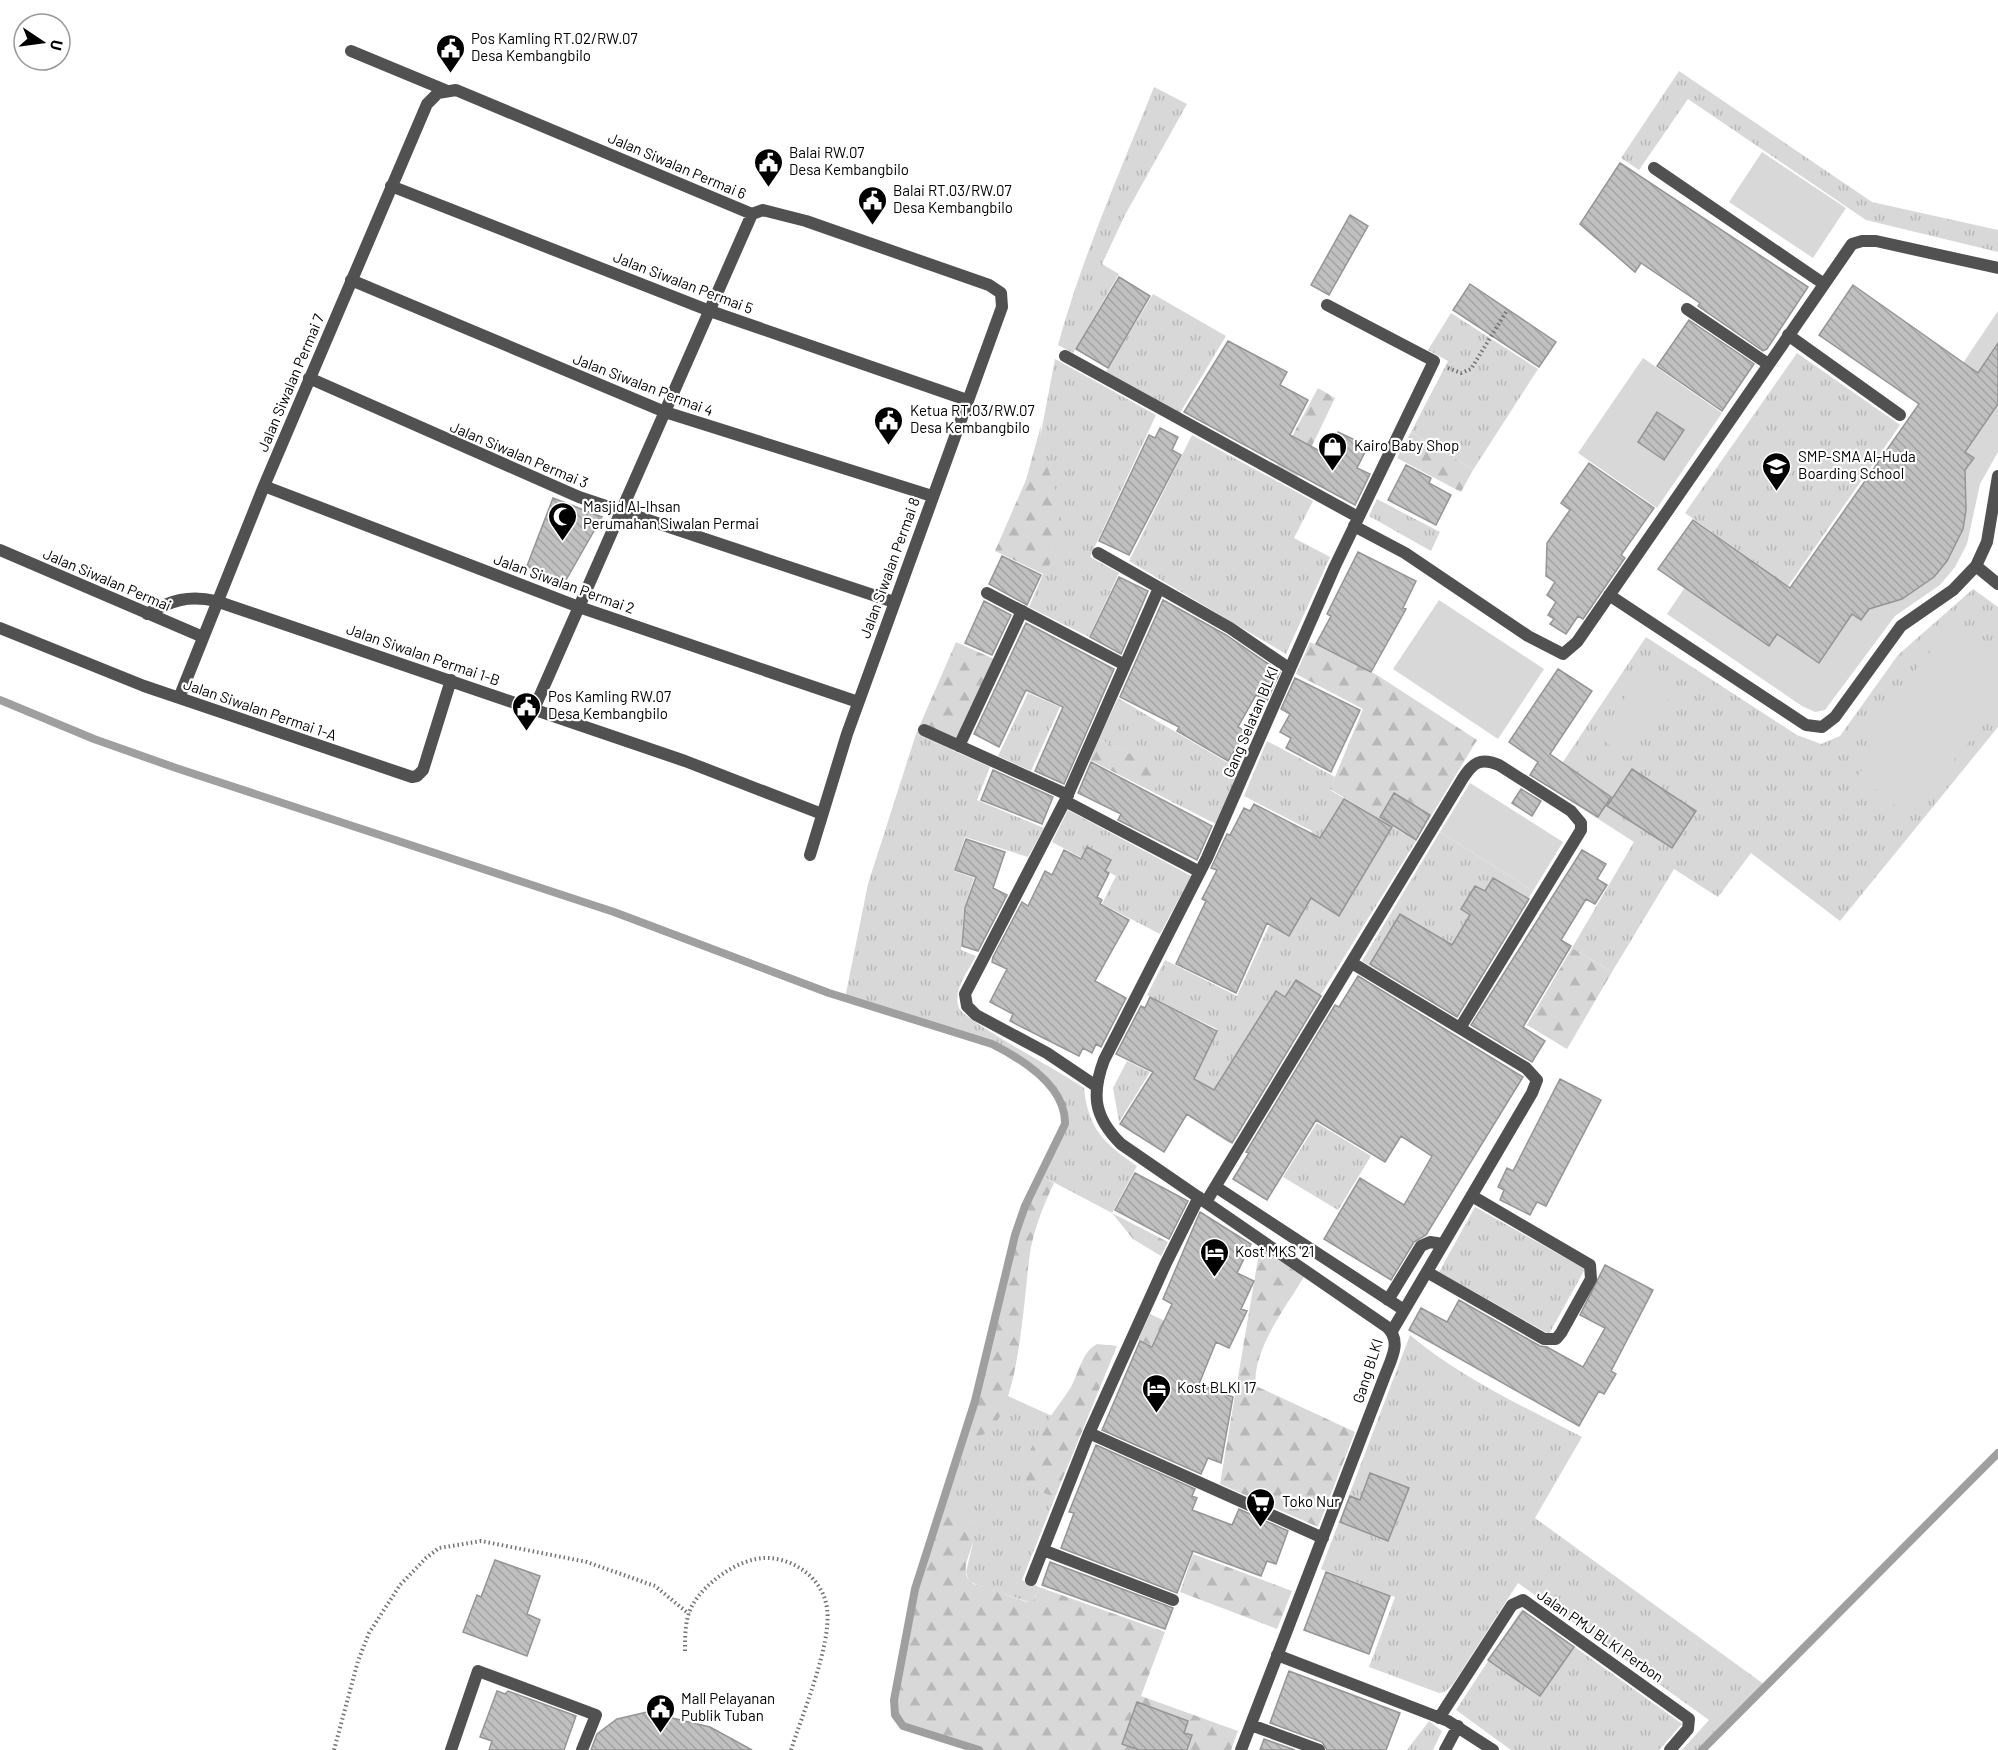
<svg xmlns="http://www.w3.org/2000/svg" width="1998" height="1750" font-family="Barlow,sans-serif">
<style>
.grass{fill:url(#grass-tufts)}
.forest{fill:url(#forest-firs)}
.garden{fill:#d8d8d8}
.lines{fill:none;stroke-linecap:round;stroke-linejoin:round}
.stream{stroke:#9f9f9f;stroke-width:8}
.building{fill:url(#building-back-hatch);stroke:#959595;stroke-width:1.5}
.path{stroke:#737373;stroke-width:4;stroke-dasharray:1.5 3;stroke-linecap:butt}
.lane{stroke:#515151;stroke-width:12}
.street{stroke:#515151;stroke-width:12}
.labels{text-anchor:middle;stroke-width:4.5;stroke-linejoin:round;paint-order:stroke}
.poi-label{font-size:15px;fill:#000;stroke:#fff;text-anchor:start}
.street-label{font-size:15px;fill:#000;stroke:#fff}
</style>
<defs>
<pattern id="grass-tufts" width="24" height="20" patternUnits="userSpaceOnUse" patternTransform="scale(1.5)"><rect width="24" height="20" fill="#d8d8d8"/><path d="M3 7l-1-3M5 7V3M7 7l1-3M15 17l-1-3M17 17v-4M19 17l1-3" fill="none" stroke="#b8b8b8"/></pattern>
<pattern id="forest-firs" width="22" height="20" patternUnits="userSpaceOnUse" patternTransform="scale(1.5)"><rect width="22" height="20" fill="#d8d8d8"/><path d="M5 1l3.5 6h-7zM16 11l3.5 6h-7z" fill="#b8b8b8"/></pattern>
<pattern id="building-back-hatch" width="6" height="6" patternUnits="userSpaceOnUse" patternTransform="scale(1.5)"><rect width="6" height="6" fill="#c0c0c0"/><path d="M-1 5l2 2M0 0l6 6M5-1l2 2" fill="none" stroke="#a3a3a3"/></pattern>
</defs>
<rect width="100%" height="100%" fill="#fff"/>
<path class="grass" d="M1679,71L1872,202L1998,230V252L1866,220L1688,99L1639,170L1621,158Z
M1154,87L1187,104L1125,215L1102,264L1119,274L1073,353L1058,345C1082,257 1120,172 1154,87Z
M1153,294L1226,336L1180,413L1106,372Z
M1451,313L1538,369L1473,470L1411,432L1448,361L1428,350Z
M1797,353L1900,425L1788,586L1685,513Z
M1055,359L1156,415L1090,557L1119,573L1089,637L1029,607L1060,535L1040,438Z
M1192,435L1313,501L1294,538L1330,557L1286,654L1129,561Z
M1377,499L1440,532L1431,551L1369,516Z
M1973,589L1998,607V727L1840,921L1751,853L1718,897L1674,869L1612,972L1572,948L1634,842L1547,786L1646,637L1797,735L1821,744L1840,736L1898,655Z
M1028,693L1060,707L1031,771L998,756Z
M1118,698L1240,770L1216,824L1153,792L1163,770L1099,739Z
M916,734L990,767L977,800L1044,828L1028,857L965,837L954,871L974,878L964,909L961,950L976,956C968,971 952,991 959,1008C962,1019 1066,1075 1084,1088C1088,1129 1105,1144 1137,1166L1112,1213L1040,1175C1048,1160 1061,1142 1065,1126C1072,1090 1018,1058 992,1044L845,998L868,884Z
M1267,741L1335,777L1330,790L1416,841L1229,1143L1188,1116L1199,1098L1177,1085L1217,1029L1147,995L1165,960L1237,996L1312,831L1244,796Z
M1068,810L1191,876L1160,934L1102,904L1116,876L1052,842Z
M1440,832L1533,891L1456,1017L1362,961Z
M1127,1061L1150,1072L1119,1122L1113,1088Z
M1317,1123L1371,1156L1338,1210L1283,1177Z
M1475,1207L1585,1269L1549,1334L1439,1272Z
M1410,1335C1461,1378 1523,1406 1582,1437L1535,1518L1765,1685L1702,1750H1682L1709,1720L1518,1583L1453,1684L1445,1692L1439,1693L1369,1667L1395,1597L1321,1569Z
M1008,1396L1052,1416L1034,1446L1025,1471L1037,1490L1055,1497L1022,1580L1039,1587L1034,1600L1029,1602L984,1588L969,1581L966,1572L973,1543L971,1522L941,1503L964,1433L980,1435L998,1416Z
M1522,1609L1682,1724L1659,1750H1511L1456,1710Z
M1429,1721L1442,1731L1433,1750H1407Z"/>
<path class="forest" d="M1318,388L1335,398L1297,477L1276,466Z
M1041,425C1038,460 1061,488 1061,521C1062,540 1052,558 1045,575L995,551L1026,480Z
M1411,432L1473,470L1461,492L1397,458Z
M956,642L994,659L952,750L916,734Z
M1310,642L1377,675L1477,740L1416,841L1330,789L1363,709L1296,674Z
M1099,739L1164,770L1153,792L1090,760Z
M1572,948L1612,972L1567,1049L1527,1025Z
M1040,1175L1054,1183C1044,1204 1036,1224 1031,1247C1024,1283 1021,1421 982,1435C977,1437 970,1434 964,1433L984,1368L1015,1235Z
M1112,1213L1168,1242L1161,1256L1133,1239Z
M1260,1247L1304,1277C1287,1305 1251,1352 1256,1386L1355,1432L1318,1527L1220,1484Z
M1150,1314L1195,1335L1169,1352L1138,1340Z
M1097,1344L1117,1346L1055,1497C1045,1493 1027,1489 1025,1477C1020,1452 1058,1408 1071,1387C1079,1372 1082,1352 1097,1344Z
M941,1503C950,1508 962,1512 969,1520C987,1540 950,1569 974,1584L1027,1602L1034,1600L1039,1587L1165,1632L1141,1696L1238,1731L1231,1750H979L903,1726L898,1722L893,1708L901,1655L915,1589Z
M1193,1554L1292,1591L1277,1629L1180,1592Z"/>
<path class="garden" d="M1762,152L1846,208L1813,258L1729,202Z
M1998,311V452L1980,484L1967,544L1955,567L1940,585L1895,616L1825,710L1815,712L1802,706L1667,614L1718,538L1805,598Z
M1643,358L1722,413L1657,508L1578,453Z
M1439,600L1544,669L1498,739L1393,669Z
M1956,620L1998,654V706L1934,785L1867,730Z
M1644,670L1674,690L1628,757L1598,737Z
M1878,751L1929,792L1909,817L1858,775Z
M1470,783L1563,842L1533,891L1440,832Z"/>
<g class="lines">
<path class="stream" d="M0,700L94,739L176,768L614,912L829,993L992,1044C1022,1059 1066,1086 1065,1124L1025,1206L1015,1235L975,1401L915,1589L894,1700L895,1715L903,1726L979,1750
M1702,1750L1998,1453"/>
</g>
<path class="building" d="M1620,163L1808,287L1767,349L1763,351L1698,306L1700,303L1641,263L1635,272L1580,224Z
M1350,215L1368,226L1329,295L1311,285Z
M1119,277L1150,296L1108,368L1076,349Z
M1470,284L1556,342L1539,367L1453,310Z
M1853,285L1978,373L1998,343V404L1965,452L1974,458L1965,470L1966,510L1963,529L1947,561L1934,577L1902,599L1869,609L1861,620L1852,614L1819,663L1777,634L1769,646L1658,569L1693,520L1790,588L1919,404L1819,335Z
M1689,320L1754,364L1722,411L1657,366Z
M1228,341L1287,372L1280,385L1308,400L1290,435L1327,455L1338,432L1368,446L1357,468L1370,474L1355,505L1184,412Z
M1657,412L1684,430L1664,460L1638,442Z
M1160,428L1178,437L1172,450L1181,455L1129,555L1099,541L1149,435L1155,438Z
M1589,463L1654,508L1621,555L1625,558L1583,619L1578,616L1566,634L1550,624L1554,619L1548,615L1556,602L1547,595L1555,582L1546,576L1547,543L1570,510L1561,503Z
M1406,465L1431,478L1429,483L1451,495L1436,525L1388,500Z
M553,498L602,517L562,587L527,566Z
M1358,552L1416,581L1403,608L1406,609L1371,672L1316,644L1331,616L1327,614Z
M1002,556L1041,575L1027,605L989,584Z
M1119,577L1148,591L1121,654L1090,637Z
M1163,600L1226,635L1280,672L1267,701L1256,695L1238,727L1246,732L1228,761L1177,731L1179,727L1120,697Z
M984,601L1011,615L992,655L965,643Z
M1026,623L1114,669L1064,784L1035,771L1063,707L1026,690L999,747L974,734Z
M1558,669L1592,691L1550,754L1611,797L1598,817L1530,775L1538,762L1509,742Z
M1295,678L1360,710L1331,772L1286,748L1291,738L1280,732L1290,714L1281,709Z
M1091,762L1212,826L1197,860L1118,820L1121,814L1078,793Z
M1632,769L1696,811L1672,848L1607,806Z
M993,770L1053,797L1042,824L981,800Z
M1521,789L1541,801L1532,816L1512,803Z
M1394,793L1430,815L1416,840L1380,817Z
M1344,799L1392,827L1339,916L1311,898L1289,936L1267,923L1236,993L1176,964L1206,901L1202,899L1217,870L1211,868L1227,834L1230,835L1244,808L1250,811L1254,804L1320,838Z
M966,839L1005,852L993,888L1007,895L978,951L962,946L965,908L976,877L955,870Z
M1087,847L1111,860L1105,871L1109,873L1097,897L1102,900L1100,904L1129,920L1095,981L1126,998L1101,1047L1096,1044L1092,1053L1083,1048L1079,1056L1010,1021L1013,1014L990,1002L1007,969L992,962L993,957L1022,902L1028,906L1045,871L1052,875L1064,850L1081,859Z
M1582,850L1606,864L1597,879L1607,885L1595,904L1586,899L1561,940L1571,946L1523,1027L1545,1041L1532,1062L1471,1025Z
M1493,878L1529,899L1457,1017L1370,964L1400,914L1452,945L1470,915L1461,909L1475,886L1485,891Z
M1358,976L1523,1077L1426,1235L1414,1242L1391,1280L1324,1239L1360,1178L1404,1205L1432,1156L1401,1136L1385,1162L1316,1120L1267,1200L1233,1179L1249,1153L1246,1152L1335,1005L1339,1007Z
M1296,980L1321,996L1232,1143L1187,1114L1164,1152L1120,1124L1153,1072L1116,1054L1141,1006L1145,1008L1150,997L1217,1031L1194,1079L1214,1090L1276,991L1285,997Z
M1560,1079L1601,1100L1546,1206L1537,1202L1530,1215L1500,1200L1504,1190L1498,1187L1507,1168L1513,1171Z
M1135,1173L1188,1201L1169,1239L1115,1210Z
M1200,1212L1251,1244L1237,1273L1254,1281L1241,1309L1247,1311L1229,1348L1216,1342L1199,1384L1233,1397L1221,1463L1208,1458L1201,1474L1102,1430L1140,1341L1152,1347L1172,1304L1163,1299Z
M1605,1265L1653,1290L1611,1371L1616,1374L1604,1394L1599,1391L1579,1426L1409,1330L1421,1308L1447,1322L1459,1300L1540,1346L1547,1347L1583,1367L1605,1328L1580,1315Z
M1096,1445L1195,1489L1192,1496L1197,1498L1192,1510L1232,1525L1239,1509L1288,1531L1276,1564L1267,1561L1261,1576L1193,1551L1177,1593L1061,1548L1074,1513L1069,1512Z
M1370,1473L1409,1488L1388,1541L1340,1522L1350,1496L1360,1500Z
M495,1560L540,1576L527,1614L540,1620L527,1656L463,1632L477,1595L481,1597Z
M1050,1562L1173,1608L1165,1629L1042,1585Z
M1326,1572L1390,1596L1369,1654L1304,1630Z
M1523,1611L1574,1647L1540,1696L1488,1660Z
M1289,1671L1400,1713L1386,1750H1327L1322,1742L1270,1723Z
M497,1691L505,1694L508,1691L576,1716L564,1750H489L492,1741L480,1737Z
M1137,1702L1188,1721L1184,1733L1192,1735L1187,1750H1139L1122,1744Z
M647,1712L710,1727L752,1750H591L597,1734L617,1719Z
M1264,1739L1295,1750H1260Z"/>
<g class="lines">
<path class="path" d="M1448,368L1461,373L1471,369L1506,312
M685,1651C685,1636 685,1619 692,1606C704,1583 739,1558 766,1558C795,1558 824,1580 827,1609C832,1644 802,1715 791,1750
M334,1750L358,1661L369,1633L400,1585L426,1558L439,1548L481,1541L587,1562L655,1586L689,1614"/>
<path class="lane" d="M351,51L445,90
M1654,168L1824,284
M1687,309L1768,364
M1788,335L1900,415
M1354,526L1405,553L1528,636L1563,654L1577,642L1852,244L1862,241H1876L1998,268
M1976,566L1998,584
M1609,595L1806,725L1822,727L1835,717L1901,626L1953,590L1976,566L1987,542L1998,476
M924,730L1068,795
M959,746L1022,611
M1352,963L1526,1068L1537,1080L1532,1093L1392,1331
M1216,1187L1404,1310
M1206,1202L1463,778C1473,763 1480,757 1499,765L1571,811L1581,823V830L1460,1028
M1427,1272L1544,1339H1556L1561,1333L1591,1279L1590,1265L1472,1196
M1388,1300L1421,1246L1430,1242L1443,1244
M451,1750L478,1671L596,1715L582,1750"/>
<path class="street" d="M391,186L710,311L967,400
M351,280L665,412L932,496
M1065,356L1358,517
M309,378L579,497L894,602
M264,486L579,607L858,702
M0,550L203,637
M1098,553L1230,628L1290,669
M987,593L1125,665
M147,614C171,600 189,595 216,601L685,761L822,814
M0,628L144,686L412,777L417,776L423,770L451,680
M179,698L264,486L427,104L438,93L456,90L752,214L763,210L806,221L989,285L1001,293L1002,307L847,734L810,855
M534,709L752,214
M1065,801L1200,872
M1096,1086L1047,1053L976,1015L967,1006L965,994L1065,801L1159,588
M1199,1197L1166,1263L1089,1433L1323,1538
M1043,1550L1173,1600
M1031,1580L1089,1433
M1277,1655L1448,1721L1493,1750
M1439,1718L1512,1605L1523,1600L1689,1719L1688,1729L1670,1750
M1251,1725L1319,1750
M1241,1750L1384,1378C1390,1361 1403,1342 1387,1327L1121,1144C1094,1117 1091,1095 1104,1060L1207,858L1335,566L1434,361L1327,305
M1445,1750L1458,1726"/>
</g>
<defs>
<symbol id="civic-pin" viewBox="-11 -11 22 30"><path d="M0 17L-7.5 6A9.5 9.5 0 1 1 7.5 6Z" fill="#000" stroke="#fff"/><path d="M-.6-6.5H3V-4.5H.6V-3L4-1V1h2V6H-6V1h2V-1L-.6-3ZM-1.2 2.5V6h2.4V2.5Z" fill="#fff"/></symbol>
<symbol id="shop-pin" viewBox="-11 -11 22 30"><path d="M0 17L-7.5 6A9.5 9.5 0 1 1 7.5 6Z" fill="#000" stroke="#fff"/><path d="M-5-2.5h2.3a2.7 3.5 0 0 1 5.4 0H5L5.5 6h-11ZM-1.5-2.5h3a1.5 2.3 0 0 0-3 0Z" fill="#fff"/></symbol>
<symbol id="school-pin" viewBox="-11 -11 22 30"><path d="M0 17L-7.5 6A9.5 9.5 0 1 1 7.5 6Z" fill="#000" stroke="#fff"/><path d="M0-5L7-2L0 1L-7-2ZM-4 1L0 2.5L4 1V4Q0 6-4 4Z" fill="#fff"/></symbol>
<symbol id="mosque-pin" viewBox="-11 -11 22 30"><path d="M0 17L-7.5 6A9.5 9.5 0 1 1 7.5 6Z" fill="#000" stroke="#fff"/><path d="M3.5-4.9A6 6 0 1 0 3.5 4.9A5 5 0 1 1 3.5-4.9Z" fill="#fff"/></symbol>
<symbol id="hotel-pin" viewBox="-11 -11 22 30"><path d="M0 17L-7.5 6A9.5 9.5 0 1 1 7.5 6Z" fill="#000" stroke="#fff"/><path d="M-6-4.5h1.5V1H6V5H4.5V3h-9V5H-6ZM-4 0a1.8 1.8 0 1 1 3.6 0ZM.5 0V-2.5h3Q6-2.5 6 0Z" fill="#fff"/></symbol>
<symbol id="supermarket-pin" viewBox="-11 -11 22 30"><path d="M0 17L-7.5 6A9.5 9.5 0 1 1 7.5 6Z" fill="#000" stroke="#fff"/><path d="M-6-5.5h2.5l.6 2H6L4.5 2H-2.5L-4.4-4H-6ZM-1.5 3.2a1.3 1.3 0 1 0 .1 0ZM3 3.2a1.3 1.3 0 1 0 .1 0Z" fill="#fff"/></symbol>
</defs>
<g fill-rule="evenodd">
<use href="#civic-pin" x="434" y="32" width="33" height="45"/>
<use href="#civic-pin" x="752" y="146" width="33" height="45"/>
<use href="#civic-pin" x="856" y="184" width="33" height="45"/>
<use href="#civic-pin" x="872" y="404" width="33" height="45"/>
<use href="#shop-pin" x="1316" y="430" width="33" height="45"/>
<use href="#school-pin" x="1760" y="450" width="33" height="45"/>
<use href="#mosque-pin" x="546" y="500" width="33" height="45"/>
<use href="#civic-pin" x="510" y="690" width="33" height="45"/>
<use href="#hotel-pin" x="1198" y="1236" width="33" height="45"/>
<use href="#hotel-pin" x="1140" y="1372" width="33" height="45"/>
<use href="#supermarket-pin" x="1244" y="1486" width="33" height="45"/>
<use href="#civic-pin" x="644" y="1692" width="33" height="45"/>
</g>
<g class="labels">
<g class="poi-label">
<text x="471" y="44">Pos Kamling RT.02/RW.07<tspan x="471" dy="17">Desa Kembangbilo</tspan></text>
<text x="789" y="158">Balai RW.07<tspan x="789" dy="17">Desa Kembangbilo</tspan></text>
<text x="893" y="196">Balai RT.03/RW.07<tspan x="893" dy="17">Desa Kembangbilo</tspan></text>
<text x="910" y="416">Ketua RT.03/RW.07<tspan x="910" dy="17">Desa Kembangbilo</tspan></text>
<text x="1354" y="451">Kairo Baby Shop</text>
<text x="1798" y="462">SMP-SMA Al-Huda<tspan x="1798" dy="17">Boarding School</tspan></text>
<text x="583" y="512">Masjid Al-Ihsan<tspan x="583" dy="17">Perumahan Siwalan Permai</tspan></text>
<text x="548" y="702">Pos Kamling RW.07<tspan x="548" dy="17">Desa Kembangbilo</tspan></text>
<text x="1235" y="1257">Kost MKS '21</text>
<text x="1177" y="1393">Kost BLKI 17</text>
<text x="1282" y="1507">Toko Nur</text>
<text x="681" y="1704">Mall Pelayanan<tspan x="681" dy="17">Publik Tuban</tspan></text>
</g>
<g class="street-label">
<text transform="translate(677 166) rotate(23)" y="5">Jalan Siwalan Permai 6</text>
<text transform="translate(683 283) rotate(21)" y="5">Jalan Siwalan Permai 5</text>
<text transform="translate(291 383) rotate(-67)" y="5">Jalan Siwalan Permai 7</text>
<text transform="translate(643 385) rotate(21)" y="5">Jalan Siwalan Permai 4</text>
<text transform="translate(519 455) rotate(23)" y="5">Jalan Siwalan Permai 3</text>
<text transform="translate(890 568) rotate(-70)" y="5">Jalan Siwalan Permai 8</text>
<text transform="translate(107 580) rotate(23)" y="5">Jalan Siwalan Permai</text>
<text transform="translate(564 584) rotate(20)" y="5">Jalan Siwalan Permai 2</text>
<text transform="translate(423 655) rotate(19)" y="5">Jalan Siwalan Permai 1-B</text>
<text transform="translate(260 710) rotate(19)" y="5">Jalan Siwalan Permai 1-A</text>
<text transform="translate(1251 722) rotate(-67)" y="5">Gang Selatan BLKI</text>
<text transform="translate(1368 1371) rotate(-72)" y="5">Gang BLKI</text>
<text transform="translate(1600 1636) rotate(35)" y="5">Jalan PMJ BLKI Perbon</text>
</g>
</g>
<g transform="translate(42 42) rotate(103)"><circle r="28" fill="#ffffff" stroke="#999999" stroke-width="1.5"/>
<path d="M0-4.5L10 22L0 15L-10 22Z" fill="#000000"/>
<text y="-9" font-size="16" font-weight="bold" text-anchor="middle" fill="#000000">U</text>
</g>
</svg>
